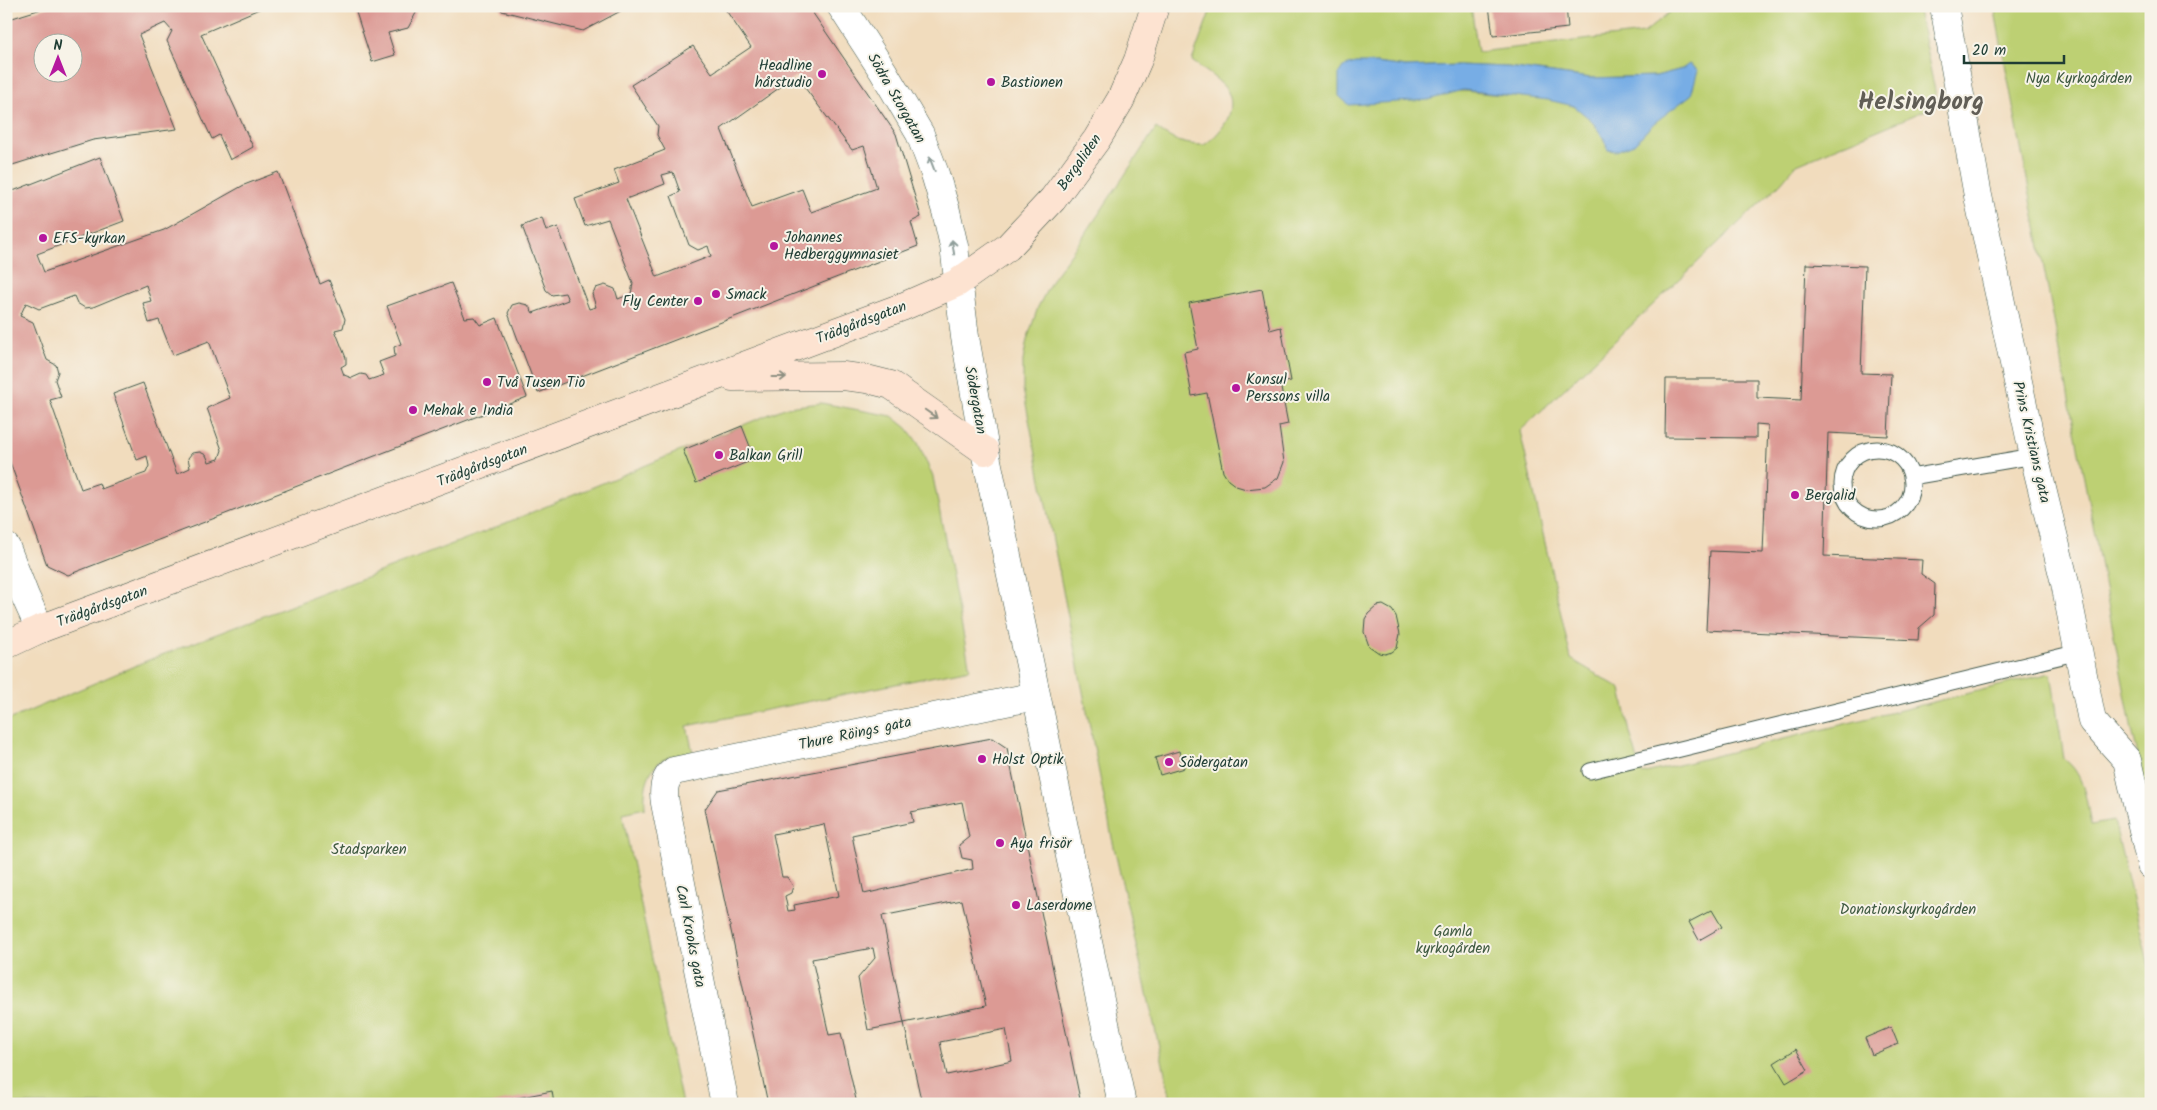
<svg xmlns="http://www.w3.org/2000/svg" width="2157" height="1110" font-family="Kalam,sans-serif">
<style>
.green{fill:#bdd073;stroke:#6e8654;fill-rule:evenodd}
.water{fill:#77ade5;stroke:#4b758c}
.building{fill:#dc9a94;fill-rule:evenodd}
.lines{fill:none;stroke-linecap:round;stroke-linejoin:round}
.lane-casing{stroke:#3e5549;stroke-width:17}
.street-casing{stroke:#3e5549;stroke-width:29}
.secondary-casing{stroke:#3e5549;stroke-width:29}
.lane{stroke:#fff;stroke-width:15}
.street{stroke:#fff;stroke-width:28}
.secondary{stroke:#fde3d1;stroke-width:28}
.oneway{stroke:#8f9e9a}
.oneway2{stroke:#8e9082}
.poi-dot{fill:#b5179e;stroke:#f7f3e8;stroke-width:2}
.labels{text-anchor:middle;stroke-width:4;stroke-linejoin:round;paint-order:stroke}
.poi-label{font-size:15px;fill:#1f3d34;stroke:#f7f3e8;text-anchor:start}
.park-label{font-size:15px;fill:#3f5a41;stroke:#f7f3e8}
.street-label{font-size:15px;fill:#1f3d34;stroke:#f7f3e8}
.town-label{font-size:25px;font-weight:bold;fill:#615e56;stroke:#f7f3e8}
</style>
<rect width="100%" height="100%" fill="#f7f3e8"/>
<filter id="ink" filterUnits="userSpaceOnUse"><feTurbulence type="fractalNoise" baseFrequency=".02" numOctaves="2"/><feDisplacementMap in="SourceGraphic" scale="10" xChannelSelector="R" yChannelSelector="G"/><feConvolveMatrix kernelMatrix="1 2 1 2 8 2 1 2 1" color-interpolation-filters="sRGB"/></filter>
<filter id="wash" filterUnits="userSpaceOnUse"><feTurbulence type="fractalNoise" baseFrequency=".0096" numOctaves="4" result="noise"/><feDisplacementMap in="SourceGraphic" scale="20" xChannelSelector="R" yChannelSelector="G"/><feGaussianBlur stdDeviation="1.12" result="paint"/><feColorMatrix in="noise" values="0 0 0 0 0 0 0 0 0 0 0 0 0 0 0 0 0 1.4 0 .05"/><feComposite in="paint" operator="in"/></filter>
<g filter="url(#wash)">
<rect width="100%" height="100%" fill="#f1dcbd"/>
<path class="green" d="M1212,6H1471L1478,52L1644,33L1677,6H1917L1938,105L1797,164L1780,184L1520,431L1571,659L1621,689L1630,733L1642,774L2051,673L2064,759C2085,774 2086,801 2091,825L2114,821L2151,974V1104H1172L1112,838L1023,389V361L1027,340L1038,307L1053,278L1086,233L1156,128C1171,140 1184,145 1204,145C1220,134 1238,113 1228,92C1223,82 1201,68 1192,61ZM1376,63L1406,67L1458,65L1508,67L1590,78L1656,76L1682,69L1654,123L1634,144L1608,150C1602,133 1591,113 1573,106C1544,94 1510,97 1481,93C1471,92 1464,90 1454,92Z
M1994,6H2151V813L2132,730Z
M821,403L892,416L907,428L918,443L933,477L970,669L687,726L693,753C683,755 669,755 661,761C646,772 644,791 645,808L622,813L682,1104H6V721L146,661L484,532L787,407Z"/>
<path class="water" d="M1355,63H1376L1406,67L1458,65L1508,67L1590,78L1656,76L1682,69L1689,64L1698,70L1691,95L1654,123L1634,144L1616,151L1608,150L1603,137L1591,120L1574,106L1548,100L1463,90L1428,100L1349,105L1339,96V73L1343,67Z"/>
<g id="blocks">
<path class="building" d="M51,6H266L201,34L253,147L230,160L219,135L212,139L167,41L172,31L165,23L139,35L177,129L93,140L6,167V20ZM42,42H72V72H42Z
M354,6H414L416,13L408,28L388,33L395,55L372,62Z
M499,6H630L583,31L502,11Z
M723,6H808L896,134L921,217L911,222L918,246L538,393L508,313L512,305L519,303L528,305L533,313L568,300L565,293L552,295L546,290L522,226L542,218L546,231L558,227L589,309L596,307L592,294L596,288L605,285L615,289L618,299L631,294L633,283L608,219L585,226L575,199L619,183L614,170L665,150L657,135L658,126L631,85L693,46L712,73L751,47ZM796,76L852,150L864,146L877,188L811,212L802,189L752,207L721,129ZM673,172L680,192L671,196L689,245L698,250L708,246L711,256L657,277L626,199L665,184L662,175Z
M1489,6H1566L1568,28L1493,36Z
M100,157L124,221L37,254L44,272L164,230L244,185L278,172L320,284L329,280L345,319L343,328L335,330L346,358V364L341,367L344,375L352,378L361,374L366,375L369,380L384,375L379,362L395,356L394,347L401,344L387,306L451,283L465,318L474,317L480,325L497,318L527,397L68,575L47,565L6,451V174L13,191ZM146,285L151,301L143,303L149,323L159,320L173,355L209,341L230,398L207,408L222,450L219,459L209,462L206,455L200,452L192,453L188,458L190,468L177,474L143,383L113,394L137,460L147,456L149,466L146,473L101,489L99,483L81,489L50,400L61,397L55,380L58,372L56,365L47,360L33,322L20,316L26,303L39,309L74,296L77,303L85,308L93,307Z
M1806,264L1865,266L1861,373L1891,374L1888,436L1828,433L1824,556L1922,560L1921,574L1935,584L1934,615L1919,628L1918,640L1706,630L1710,551L1763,553L1768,425L1756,424V438L1665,437L1666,379H1757V398L1801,400Z
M1262,289L1270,330L1281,327L1291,381L1280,383L1288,424L1279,426L1284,462L1278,478L1265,487L1246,489L1236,486L1228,480L1223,472L1207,393L1192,396L1184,352L1198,349L1189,303Z
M742,426L755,459L696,483L683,450Z
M1383,605L1392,610L1396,616L1400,634L1397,648L1392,652L1385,654L1379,653L1369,646L1364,632L1365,619L1368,614L1377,606Z
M992,738L1007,748L1081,1104H922L904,1023L986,1006L962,900L882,916L904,1023L868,1030L858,978L875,958L873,948L812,959L829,1035L841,1033L857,1104H768L705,809L718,790ZM962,802L969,837L959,845L962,858L972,860L973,869L864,894L852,835L913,822L911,812ZM824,824L839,896L794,905L795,910L788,911L785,896L791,893L793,886L787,877H782L773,834ZM1006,1029L1012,1061L947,1075L940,1042Z
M1179,751L1184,768L1160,775L1155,758Z
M1712,910L1722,927L1699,940L1689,922Z
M1891,1027L1898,1044L1872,1055L1865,1038Z
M1796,1049L1808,1070L1786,1083L1774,1063Z
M552,1091L554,1104H492V1103Z"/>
</g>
</g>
<g filter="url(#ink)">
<use href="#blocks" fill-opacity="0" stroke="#3e5549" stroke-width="1"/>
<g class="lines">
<defs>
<path id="lane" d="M1842 484a35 35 0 1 1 70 0a35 35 0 1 1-70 0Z
M1911,477L2034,456
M1590,771L2079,652"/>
<path id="street" d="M841,6L883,71L920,134L935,174L946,211L954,246L965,337L985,451L1122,1104
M1944,6L1978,196L2034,456L2065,583L2092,721L2127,760L2151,865
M6,547L25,596L40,629
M725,1104L665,803C663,791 664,778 674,771L1035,696"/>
<path id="secondary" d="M732,377L843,376L867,379L891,385L985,451
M6,645L40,629L902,307L957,283L1008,247L1053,199L1097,139L1121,99L1138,60L1155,6"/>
</defs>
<use href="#lane" class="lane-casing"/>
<use href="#street" class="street-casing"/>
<use href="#secondary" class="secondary-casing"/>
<use href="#lane" class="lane"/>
<use href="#street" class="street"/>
<use href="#secondary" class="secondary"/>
</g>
<defs><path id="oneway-shaft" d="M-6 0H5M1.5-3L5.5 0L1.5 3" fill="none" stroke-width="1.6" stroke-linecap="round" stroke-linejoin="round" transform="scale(1.25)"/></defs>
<g class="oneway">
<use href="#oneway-shaft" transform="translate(932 164) rotate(-111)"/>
<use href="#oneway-shaft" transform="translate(953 247) rotate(-99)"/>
</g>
<g class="oneway2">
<use href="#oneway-shaft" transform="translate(779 377)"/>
<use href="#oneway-shaft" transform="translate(931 414) rotate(35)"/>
</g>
</g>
<g class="poi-dot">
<circle cx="822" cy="74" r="5"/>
<circle cx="991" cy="82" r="5"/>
<circle cx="43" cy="238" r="5"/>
<circle cx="774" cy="246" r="5"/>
<circle cx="716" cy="294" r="5"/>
<circle cx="698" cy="301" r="5"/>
<circle cx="487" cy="382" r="5"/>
<circle cx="1236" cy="388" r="5"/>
<circle cx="413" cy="410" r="5"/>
<circle cx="719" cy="455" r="5"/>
<circle cx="1795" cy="495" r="5"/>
<circle cx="982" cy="759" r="5"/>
<circle cx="1169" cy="762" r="5"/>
<circle cx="1000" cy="843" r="5"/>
<circle cx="1016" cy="905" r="5"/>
</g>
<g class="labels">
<g class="poi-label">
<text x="812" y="70" text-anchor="end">Headline<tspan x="812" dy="17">hårstudio</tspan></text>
<text x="1001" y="87">Bastionen</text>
<text x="784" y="242">Johannes<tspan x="784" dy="17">Hedberggymnasiet</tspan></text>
<text x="53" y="243">EFS-kyrkan</text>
<text x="726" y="299">Smack</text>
<text x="688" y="306" text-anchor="end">Fly Center</text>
<text x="1246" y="384">Konsul<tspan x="1246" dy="17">Perssons villa</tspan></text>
<text x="497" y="387">Två Tusen Tio</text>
<text x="423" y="415">Mehak e India</text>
<text x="729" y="460">Balkan Grill</text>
<text x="1805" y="500">Bergalid</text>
<text x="992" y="764">Holst Optik</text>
<text x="1179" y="767">Södergatan</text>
<text x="1010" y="848">Aya frisör</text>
<text x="1026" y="910">Laserdome</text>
</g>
<g class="park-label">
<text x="2079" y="83">Nya Kyrkogården</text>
<text x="369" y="854">Stadsparken</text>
<text x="1908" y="914">Donationskyrkogården</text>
<text x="1453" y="936">Gamla<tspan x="1453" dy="17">kyrkogården</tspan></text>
</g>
<g class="street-label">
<text transform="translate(897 98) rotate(60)" y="5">Södra Storgatan</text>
<text transform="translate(1079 162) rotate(-55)" y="5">Bergaliden</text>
<text transform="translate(861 322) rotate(-21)" y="5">Trädgårdsgatan</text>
<text transform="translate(976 400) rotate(80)" y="5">Södergatan</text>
<text transform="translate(2032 442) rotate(77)" y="5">Prins Kristians gata</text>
<text transform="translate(482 465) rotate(-21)" y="5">Trädgårdsgatan</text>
<text transform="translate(102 606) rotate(-20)" y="5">Trädgårdsgatan</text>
<text transform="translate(855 733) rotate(-12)" y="5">Thure Röings gata</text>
<text transform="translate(691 936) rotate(79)" y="5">Carl Krooks gata</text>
</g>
<g class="town-label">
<text x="1921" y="109">Helsingborg</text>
</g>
</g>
<rect width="2157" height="1110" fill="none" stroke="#f7f3e8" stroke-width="25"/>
<g transform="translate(58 58)"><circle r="24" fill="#f7f3e8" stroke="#a1aaa0"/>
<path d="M0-4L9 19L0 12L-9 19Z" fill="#b5179e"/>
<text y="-8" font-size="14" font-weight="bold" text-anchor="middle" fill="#1f3d34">N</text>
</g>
<path d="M1964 55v8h100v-8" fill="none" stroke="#1f3d34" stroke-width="2.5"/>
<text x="1972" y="55" font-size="15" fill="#1f3d34" stroke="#f7f3e8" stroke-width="4" paint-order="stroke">20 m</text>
</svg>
